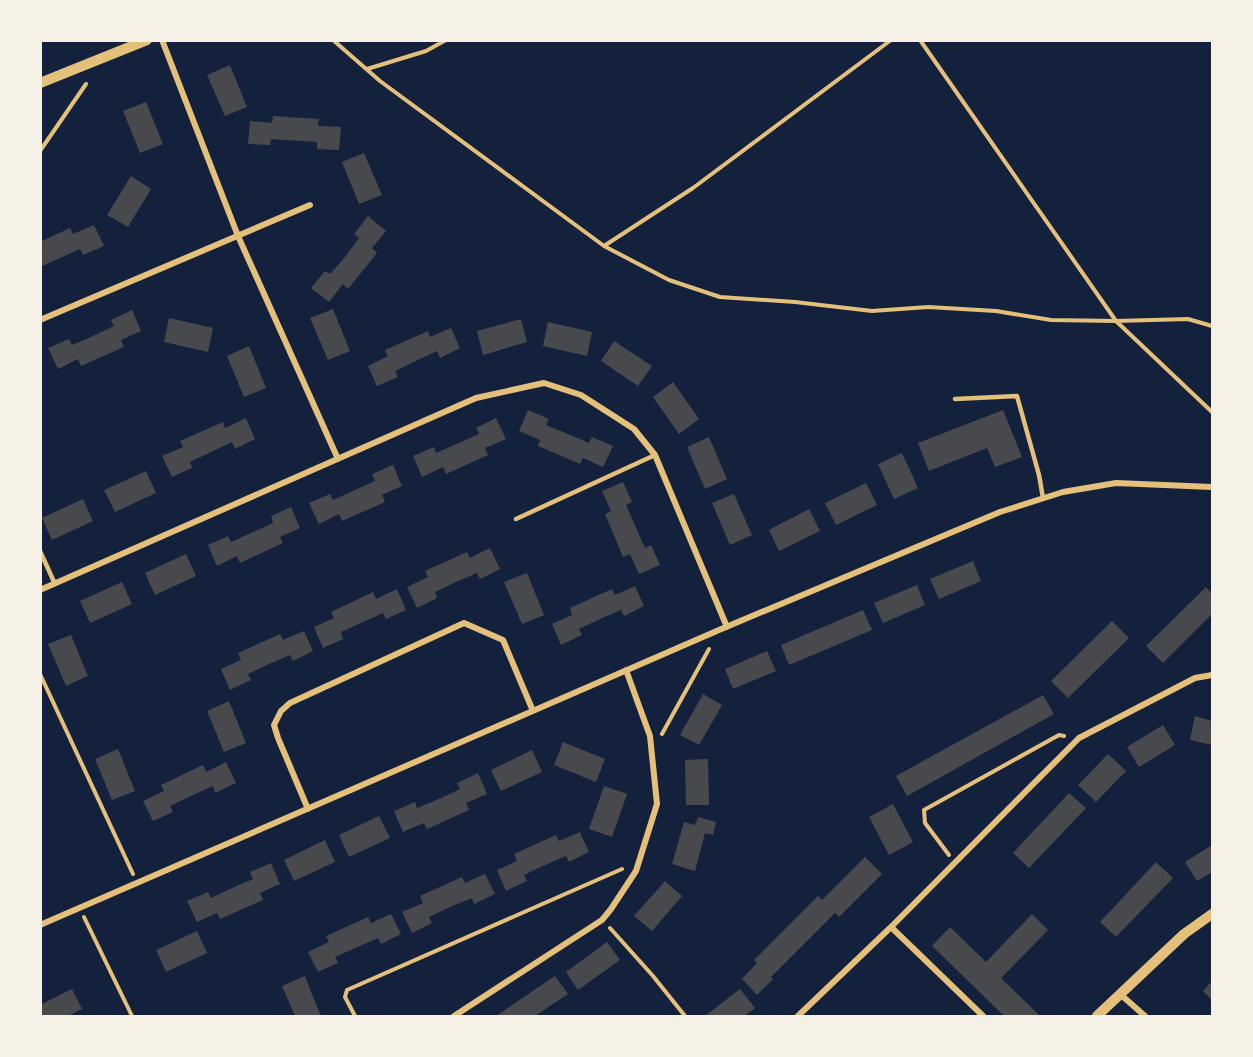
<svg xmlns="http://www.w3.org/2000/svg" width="1253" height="1057" font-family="'DejaVu Sans',sans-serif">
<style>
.building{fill:#48494c}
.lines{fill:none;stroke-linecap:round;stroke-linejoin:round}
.path{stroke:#e5c07b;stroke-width:4}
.service{stroke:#e5c07b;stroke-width:4.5}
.minor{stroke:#e5c07b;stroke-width:6}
.tertiary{stroke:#e5c07b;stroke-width:10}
</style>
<rect width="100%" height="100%" fill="#14213d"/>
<path class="building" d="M230,65L247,107L225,116L207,75Z
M146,102L163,144L140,153L123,111Z
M273,116L319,119L318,126L341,127L339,150L317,149V142L271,139L270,145L248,144L250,121L272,123Z
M364,153L382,195L359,204L342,162Z
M131,176L151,189L128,227L107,215Z
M368,216L386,231L372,248L377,253L348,289L343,284L329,302L311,288L325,271L330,274L345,257L359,238L354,234Z
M94,225L104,246L83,255L80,249L40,267V242L70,228L73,234Z
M333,309L350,351L328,360L310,318Z
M132,310L141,331L121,340L124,347L81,366L78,359L58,369L48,348L69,339L72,345L93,336L114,326L111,320Z
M169,318L213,328L208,352L164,342Z
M521,319L527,342L483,355L477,331Z
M548,322L592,332L587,356L543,346Z
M451,328L460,348L440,358L437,351L395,371L398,377L377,386L368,366L388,356L385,350L428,331L430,337Z
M614,341L652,366L638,386L601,361Z
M249,346L266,388L244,397L227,356Z
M673,382L699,419L679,434L653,397Z
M528,410L549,419L546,425L568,434L589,443L592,437L613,446L603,467L583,458L580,464L538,446L540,440L519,431Z
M1003,410L1022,457L995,467L987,448L929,471L918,443Z
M246,418L255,439L235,449L232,442L190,462L192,468L172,477L162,456L183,447L180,441L223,422L225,428Z
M496,418L506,439L485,448L488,455L446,474L443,467L422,477L413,456L434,447L436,453L479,434L476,428Z
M709,437L727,479L705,489L687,447Z
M902,453L918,488L894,499L878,464Z
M393,465L402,486L382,495L385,502L342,521L339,514L319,524L309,503L330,494L333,500L375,481L372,474Z
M146,471L156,493L115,512L104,490Z
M623,482L632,502L626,505L645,548L651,545L660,565L639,574L630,554L623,557L605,514L611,511L602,491Z
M866,483L877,505L836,525L825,503Z
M734,494L752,535L730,545L712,503Z
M83,499L93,521L52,540L42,518Z
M291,507L300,528L280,537L283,543L240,563L237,556L217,566L208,545L228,536L231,542L273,523L271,516Z
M809,509L820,531L779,551L769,530Z
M490,548L500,569L480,579L477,573L456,582L435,592L437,598L417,608L407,587L428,577L425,571L467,552L470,558Z
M186,554L196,576L155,595L145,573Z
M973,561L981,581L939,599L930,579Z
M527,573L544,615L522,624L504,582Z
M122,582L132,604L90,623L80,601Z
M917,585L925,605L883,623L874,603Z
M635,586L644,606L624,616L621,610L600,619L579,629L582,635L561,645L552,624L572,615L570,608L612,589L615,595Z
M1206,587L1212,594V614L1163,663L1146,646Z
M397,589L406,610L386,619L383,613L341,632L343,639L323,648L314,627L334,618L331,612L373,592L376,599Z
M863,610L872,630L789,665L781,645Z
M1112,621L1129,638L1068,698L1051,681Z
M304,631L313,651L293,661L290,655L269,664L248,674L251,680L230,690L221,669L241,660L238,653L280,634L283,640Z
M71,635L88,676L66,686L48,644Z
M767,651L776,671L733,689L725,669Z
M703,694L722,705L699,745L680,735Z
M1043,695L1054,714L907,796L896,776Z
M229,701L246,743L224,752L207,711Z
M1195,716L1212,721V745L1190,740Z
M1163,725L1175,745L1139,767L1127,747Z
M563,742L605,759L596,782L554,765Z
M118,749L135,791L112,800L95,759Z
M532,750L542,772L501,791L491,770Z
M1108,754L1126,771L1096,802L1078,785Z
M708,759L709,805H686L685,760Z
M226,762L236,783L215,793L213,786L191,796L170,806L173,812L153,821L143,801L164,791L161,785L203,765L206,772Z
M478,773L487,794L466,803L469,810L427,829L424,823L403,832L394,811L415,802L417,808L439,799L460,789L457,783Z
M604,786L627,794L612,837L589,829Z
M1069,793L1086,808L1029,868L1013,853Z
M893,804L913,842L889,855L869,817Z
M379,816L390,838L349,857L339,835Z
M698,817L716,822L713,835L705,833L695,871L672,864L684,822L695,825Z
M580,832L589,852L569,862L566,856L545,865L524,875L527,881L506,891L497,870L517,861L514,854L556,835L559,841Z
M325,840L335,862L294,881L284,860Z
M1212,845V872L1197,881L1185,862Z
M865,857L882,874L839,917L835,913L771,977L773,979L757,995L742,979L757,963L754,960L818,896L822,900Z
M1156,862L1173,878L1116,937L1100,922Z
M271,863L280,884L260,893L263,900L220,919L217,913L197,922L187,901L208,892L211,898L232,888L253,879L250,872Z
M485,874L495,894L474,904L472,898L450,907L429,917L432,923L412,933L402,912L423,903L420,896L462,877L465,883Z
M665,881L682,896L652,931L634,916Z
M391,914L401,934L381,944L378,938L335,957L338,963L318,972L308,952L329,942L326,936L368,917L371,923Z
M1032,914L1048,930L1001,978L1040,1016H1004L932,946L950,927L986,962Z
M197,931L207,953L166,972L156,950Z
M607,942L620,960L578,990L566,972Z
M305,976L313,997L321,1016H295L282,986Z
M555,976L568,994L535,1016H496Z
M1212,981V1000L1203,991Z
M72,989L82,1009L68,1016H40V1005Z
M740,989L755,1008L744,1016H705Z"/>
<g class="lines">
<path class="path" d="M333,40L380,81L604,246L669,280L720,297L795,302L872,311L928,307L996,311L1051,320L1116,321L1188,319L1212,326
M920,40L1116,321L1212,412
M367,69L426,51L446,40
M40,151L86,84
M604,246L693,188L891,40
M40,674L133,874
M662,734L709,649
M949,855L925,823L924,810L1059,735L1064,736
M84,917L132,1016
M610,928L653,976L685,1016
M355,1016L345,997L347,990L622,869"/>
<path class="service" d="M955,399L1017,396L1039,475L1043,498
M516,519L655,455
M40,551L55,584"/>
<path class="minor" d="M162,40L238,236L338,459
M40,320L310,205
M40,590L476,398L544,383L581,395L634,429L655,455L727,627
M308,809L278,738L274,725L281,711L290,703L464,623L503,640L533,711
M40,925L719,630L1000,512L1063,492L1116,483L1212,487
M891,927L983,1016
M1120,994L1145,1016
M454,1016L602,920L611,909L636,871L657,804L650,736L626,670
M798,1016L891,927L1079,738L1195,678L1212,675"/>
<path class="tertiary" d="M40,83L147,40
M1097,1016L1184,934L1212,914"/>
</g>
<rect width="1253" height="1057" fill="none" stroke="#f6f1e7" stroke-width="84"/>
</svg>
